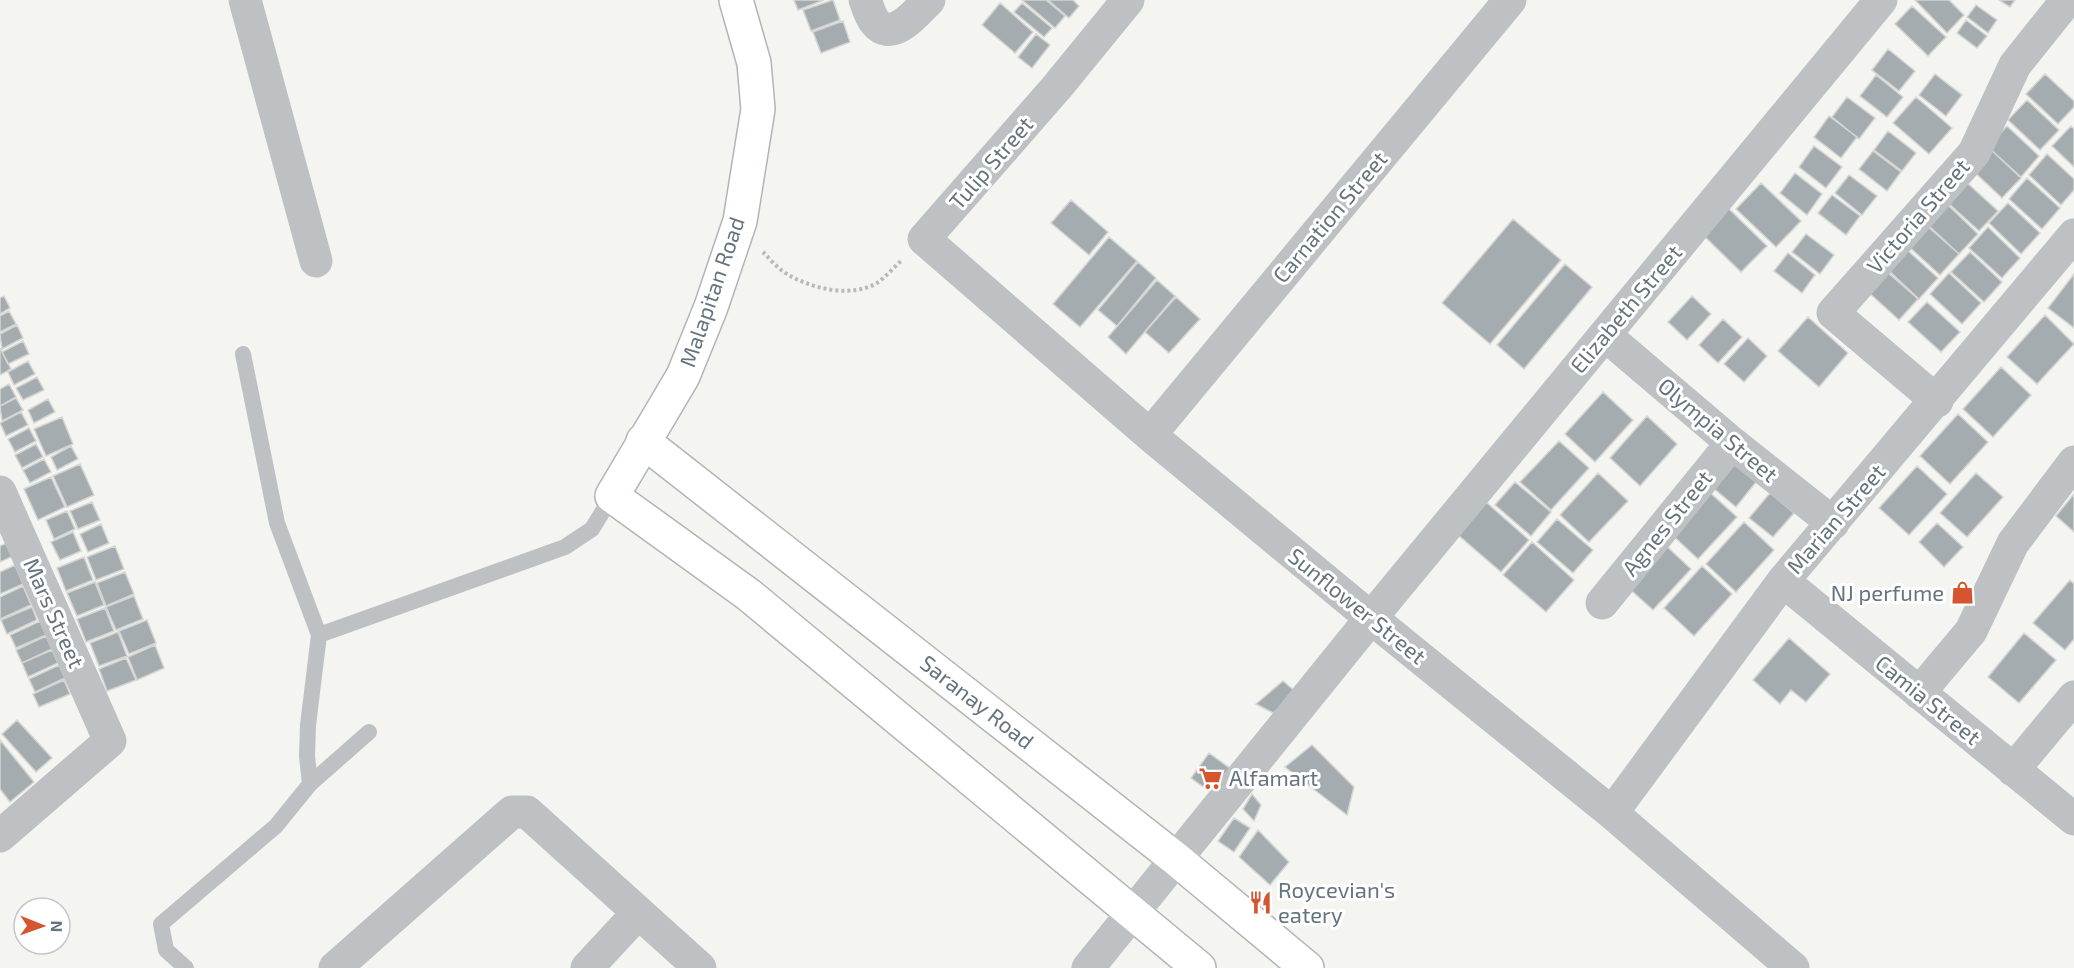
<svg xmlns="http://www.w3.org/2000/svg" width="2074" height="968" font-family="'Exo 2',sans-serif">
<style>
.building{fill:#a4acb0;stroke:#d5d5d3;stroke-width:1.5}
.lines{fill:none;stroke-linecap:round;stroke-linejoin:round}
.secondary-casing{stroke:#b0b5b8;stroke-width:36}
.path{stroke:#b7babc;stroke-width:4;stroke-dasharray:3 3;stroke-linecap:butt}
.lane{stroke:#bdc1c4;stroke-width:16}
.street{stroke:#bdc1c4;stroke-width:33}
.secondary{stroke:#fff;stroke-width:33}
.labels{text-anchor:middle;stroke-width:6;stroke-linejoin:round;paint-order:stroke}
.street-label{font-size:22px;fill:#65747f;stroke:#fff}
.poi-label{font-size:22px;fill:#65747f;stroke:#fff;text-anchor:start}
</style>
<rect width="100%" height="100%" fill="#f4f4f0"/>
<path class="building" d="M794,0H824L798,10Z
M833,0L840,20L811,31L803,10Z
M1022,0H1046L1065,16L1055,28Z
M1048,0H1073L1079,6L1069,18Z
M1915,0H1949L1964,15L1947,33Z
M1999,0H2015L2010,7Z
M1000,3L1033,32L1015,53L982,25Z
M1022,3L1052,28L1044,37L1014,12Z
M1976,5L1997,20L1988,33L1967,17Z
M1912,6L1946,37L1928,56L1895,24Z
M1966,20L1987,36L1977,48L1957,33Z
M843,21L850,42L821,53L813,32Z
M1036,34L1050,45L1032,68L1018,57Z
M1888,49L1915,71L1899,91L1872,70Z
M1935,74L1962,95L1946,116L1919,95Z
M2045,74L2074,101V107L2058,124L2026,94Z
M1876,75L1903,97L1887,117L1860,96Z
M1847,97L1875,118L1859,139L1832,117Z
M1916,97L1952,128L1929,154L1893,123Z
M2027,100L2059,130L2040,150L2008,120Z
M1829,116L1857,137L1841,158L1814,137Z
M2007,126L2039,156L2021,177L1988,147Z
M2071,126L2074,129V167L2052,146Z
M1888,131L1916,153L1902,171L1874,150Z
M1814,146L1842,167L1826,188L1799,167Z
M1989,148L2021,178L2002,198L1970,168Z
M1873,151L1901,172L1887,191L1859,169Z
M2047,154L2074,179V190L2061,205L2029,175Z
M1795,173L1822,194L1807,215L1780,193Z
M1849,175L1877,196L1862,215L1835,193Z
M2027,178L2060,208L2042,229L2009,199Z
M1965,181L1998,211L1979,231L1946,201Z
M1761,183L1801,221L1776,247L1736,209Z
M1832,195L1860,216L1846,235L1818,213Z
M1071,200L1108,232L1089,255L1051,223Z
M1946,203L1978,234L1959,254L1927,224Z
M2008,203L2040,233L2021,254L1989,223Z
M1727,207L1767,246L1741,272L1702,234Z
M1513,219L1561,260L1490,344L1442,303Z
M1926,225L1959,254L1940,275L1907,245Z
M1988,227L2020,258L2002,278L1969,248Z
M1806,234L1834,255L1820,274L1792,252Z
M1109,237L1137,261L1080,327L1053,304Z
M1905,248L1938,278L1919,299L1887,269Z
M1970,252L2002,282L1984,302L1951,272Z
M1788,253L1815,275L1802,293L1774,271Z
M1138,262L1156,278L1117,326L1098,310Z
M1565,264L1592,287L1524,369L1497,345Z
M1885,270L1918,299L1899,320L1866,290Z
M1949,273L1981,303L1962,324L1930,294Z
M2074,274V328L2048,308Z
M1157,280L1175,296L1126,354L1108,337Z
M4,296L10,308L0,314V298Z
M1692,296L1711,314L1687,340L1668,322Z
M1176,297L1200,319L1169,353L1145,332Z
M1927,302L1960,332L1941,352L1908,322Z
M9,311L16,324L0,332V316Z
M2045,315L2074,344L2037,384L2007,357Z
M1808,317L1848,353L1819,387L1778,351Z
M1723,319L1742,337L1718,363L1699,345Z
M17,325L23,338L2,349L0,334Z
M1748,338L1767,356L1744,382L1724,364Z
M23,341L29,354L8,364L2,352Z
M0,348L11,369L0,375Z
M28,361L35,374L14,385L8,372Z
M2001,367L2031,395L1993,437L1963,409Z
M37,377L44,390L23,400L16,388Z
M9,384L16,397L0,406V389Z
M1603,392L1633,420L1595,462L1565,434Z
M16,398L23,410L2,421L0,406Z
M48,399L55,412L34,423L28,410Z
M21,412L28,425L6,436L0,423Z
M1958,414L1988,442L1950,484L1920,456Z
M1647,416L1677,444L1640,486L1610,458Z
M62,417L73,444L46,456L34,429Z
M29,428L36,441L15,452L8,439Z
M1559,441L1589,468L1551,510L1520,482Z
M36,444L43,457L22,468L15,455Z
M71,446L78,459L57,470L51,457Z
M44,459L51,472L30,483L23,470Z
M1732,462L1756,482L1736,507L1712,487Z
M80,464L94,495L67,507L53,476Z
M1917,466L1947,494L1909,535L1879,508Z
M1598,473L1628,501L1589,542L1560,515Z
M1976,473L2003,497L1967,537L1940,513Z
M51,477L65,507L38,520L24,489Z
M1515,482L1551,512L1531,536L1495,505Z
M1706,489L1737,517L1698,559L1668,531Z
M1770,493L1794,513L1773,537L1749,518Z
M2074,494V532L2056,516Z
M92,502L100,520L78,529L70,511Z
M1486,502L1529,540L1501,572L1458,535Z
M67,511L75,529L54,539L46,520Z
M1557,519L1593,550L1573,573L1537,542Z
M1744,522L1774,550L1736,592L1706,564Z
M1937,523L1963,547L1944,567L1919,542Z
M101,524L109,543L88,552L80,534Z
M73,532L81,551L60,560L51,542Z
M1661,541L1691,569L1653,610L1623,583Z
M1532,542L1574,580L1546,612L1503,575Z
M7,543L13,556L0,562V546Z
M115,546L124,569L96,580L87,557Z
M84,557L93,580L66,591L57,568Z
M15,565L23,584L0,594V572Z
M1702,566L1732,594L1694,636L1664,608Z
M125,572L134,594L106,606L97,583Z
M2070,580L2074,584V639L2065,650L2033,623Z
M95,582L104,605L77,616L67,593Z
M23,586L31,605L0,619V597Z
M134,596L143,619L116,630L106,607Z
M32,607L37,620L7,634L1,620Z
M105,608L114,631L86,642L77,619Z
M147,620L156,643L129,654L119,631Z
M40,621L46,635L16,648L10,635Z
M118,632L127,656L99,666L90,643Z
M2024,633L2056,660L2019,703L1988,677Z
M46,636L52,649L22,663L16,650Z
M1789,638L1830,674L1806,702L1791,690L1780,704L1753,680Z
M155,645L164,668L137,680L128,657Z
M52,650L58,663L28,677L22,663Z
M126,658L136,680L107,691L99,669Z
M59,665L65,678L35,692L29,679Z
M64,680L70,694L39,707L33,694Z
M1283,681L1297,693L1273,713L1256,704Z
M17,720L52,758L36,772L2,734Z
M0,740L34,782L10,802L0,789Z
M1312,745L1354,787L1347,815L1285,767Z
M1209,753L1231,769L1213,794L1191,778Z
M1252,794L1261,805L1254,821L1243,809Z
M1234,818L1250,828L1234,852L1218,841Z
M1258,830L1289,862L1270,885L1239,857Z"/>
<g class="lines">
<defs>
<path id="secondary" d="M736,0L754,63L758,109L740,221L711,307L683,376L612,496L749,595L1199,968
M643,441L1176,859L1307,968"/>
</defs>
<use href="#secondary" class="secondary-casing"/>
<path class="path" d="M763,252C770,259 778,269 787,274C812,289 851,298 877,283C886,277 894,267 902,260"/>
<path class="lane" d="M319,635L565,547L592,529L612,496
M310,784L369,732
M186,968L166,950L161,924L276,826L310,784L307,756L308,725L319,635L277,523L243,354"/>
<path class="street" d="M245,0L316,261
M865,0C868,7 870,16 875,22C892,44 917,12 929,0
M1128,0L1057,87L924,239L1150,435L1371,618L1612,813L1793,968
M1605,335L1732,443L1833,523
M1937,401L1833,313L1974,153L2015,65L2067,0
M1150,435L1510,0
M0,492L110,741L0,836
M1783,581L2074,819
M1602,603L1732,443
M1919,693L1971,631L2013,543L2074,462
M2013,770L2074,697
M1612,813L1783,581L2074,235
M335,968L512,812H527L700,968
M587,968L638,913
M1088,968L1371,618L1881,0"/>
<use href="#secondary" class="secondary"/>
</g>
<defs>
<symbol id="shop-bare" viewBox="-9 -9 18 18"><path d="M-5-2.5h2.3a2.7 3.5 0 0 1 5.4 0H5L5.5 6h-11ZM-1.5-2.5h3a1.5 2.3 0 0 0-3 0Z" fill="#d5552f" stroke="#fff" stroke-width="2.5" paint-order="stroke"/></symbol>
<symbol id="supermarket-bare" viewBox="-9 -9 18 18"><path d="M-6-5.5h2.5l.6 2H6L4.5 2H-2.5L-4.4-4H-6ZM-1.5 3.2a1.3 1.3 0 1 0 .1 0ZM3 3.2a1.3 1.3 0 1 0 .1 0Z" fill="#d5552f" stroke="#fff" stroke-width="2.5" paint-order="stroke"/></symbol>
<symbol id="restaurant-bare" viewBox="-9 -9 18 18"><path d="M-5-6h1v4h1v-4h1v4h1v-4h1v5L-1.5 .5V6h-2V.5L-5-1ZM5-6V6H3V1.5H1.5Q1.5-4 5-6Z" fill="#d5552f" stroke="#fff" stroke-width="2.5" paint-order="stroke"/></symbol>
</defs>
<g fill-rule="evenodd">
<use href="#shop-bare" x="1946" y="576" width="33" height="33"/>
<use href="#supermarket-bare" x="1194" y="762" width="33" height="33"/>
<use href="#restaurant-bare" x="1244" y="886" width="33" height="33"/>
</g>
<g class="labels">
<g class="street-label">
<text transform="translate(991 163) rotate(-49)" y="8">Tulip Street</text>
<text transform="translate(1918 216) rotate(-49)" y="8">Victoria Street</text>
<text transform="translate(1330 217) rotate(-50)" y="8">Carnation Street</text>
<text transform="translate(712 292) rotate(-71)" y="8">Malapitan Road</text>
<text transform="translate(1626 309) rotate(-50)" y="8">Elizabeth Street</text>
<text transform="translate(1718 430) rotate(40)" y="8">Olympia Street</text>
<text transform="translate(1836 519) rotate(-49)" y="8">Marian Street</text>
<text transform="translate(1667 523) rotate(-51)" y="8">Agnes Street</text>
<text transform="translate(1357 606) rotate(39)" y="8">Sunflower Street</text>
<text transform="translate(54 613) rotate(66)" y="8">Mars Street</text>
<text transform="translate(1928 700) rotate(39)" y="8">Camia Street</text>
<text transform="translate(977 702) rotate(38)" y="8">Saranay Road</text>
</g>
<g class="poi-label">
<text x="1944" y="601" text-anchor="end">NJ perfume</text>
<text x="1229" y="786">Alfamart</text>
<text x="1278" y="898">Roycevian's<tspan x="1278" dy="25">eatery</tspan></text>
</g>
</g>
<g transform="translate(42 926) rotate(91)"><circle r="28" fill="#ffffff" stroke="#c1c7cc" stroke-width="1.5"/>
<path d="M0-4.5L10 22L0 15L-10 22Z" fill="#d5552f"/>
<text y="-9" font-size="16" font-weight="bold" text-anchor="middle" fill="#65747f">N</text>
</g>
</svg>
